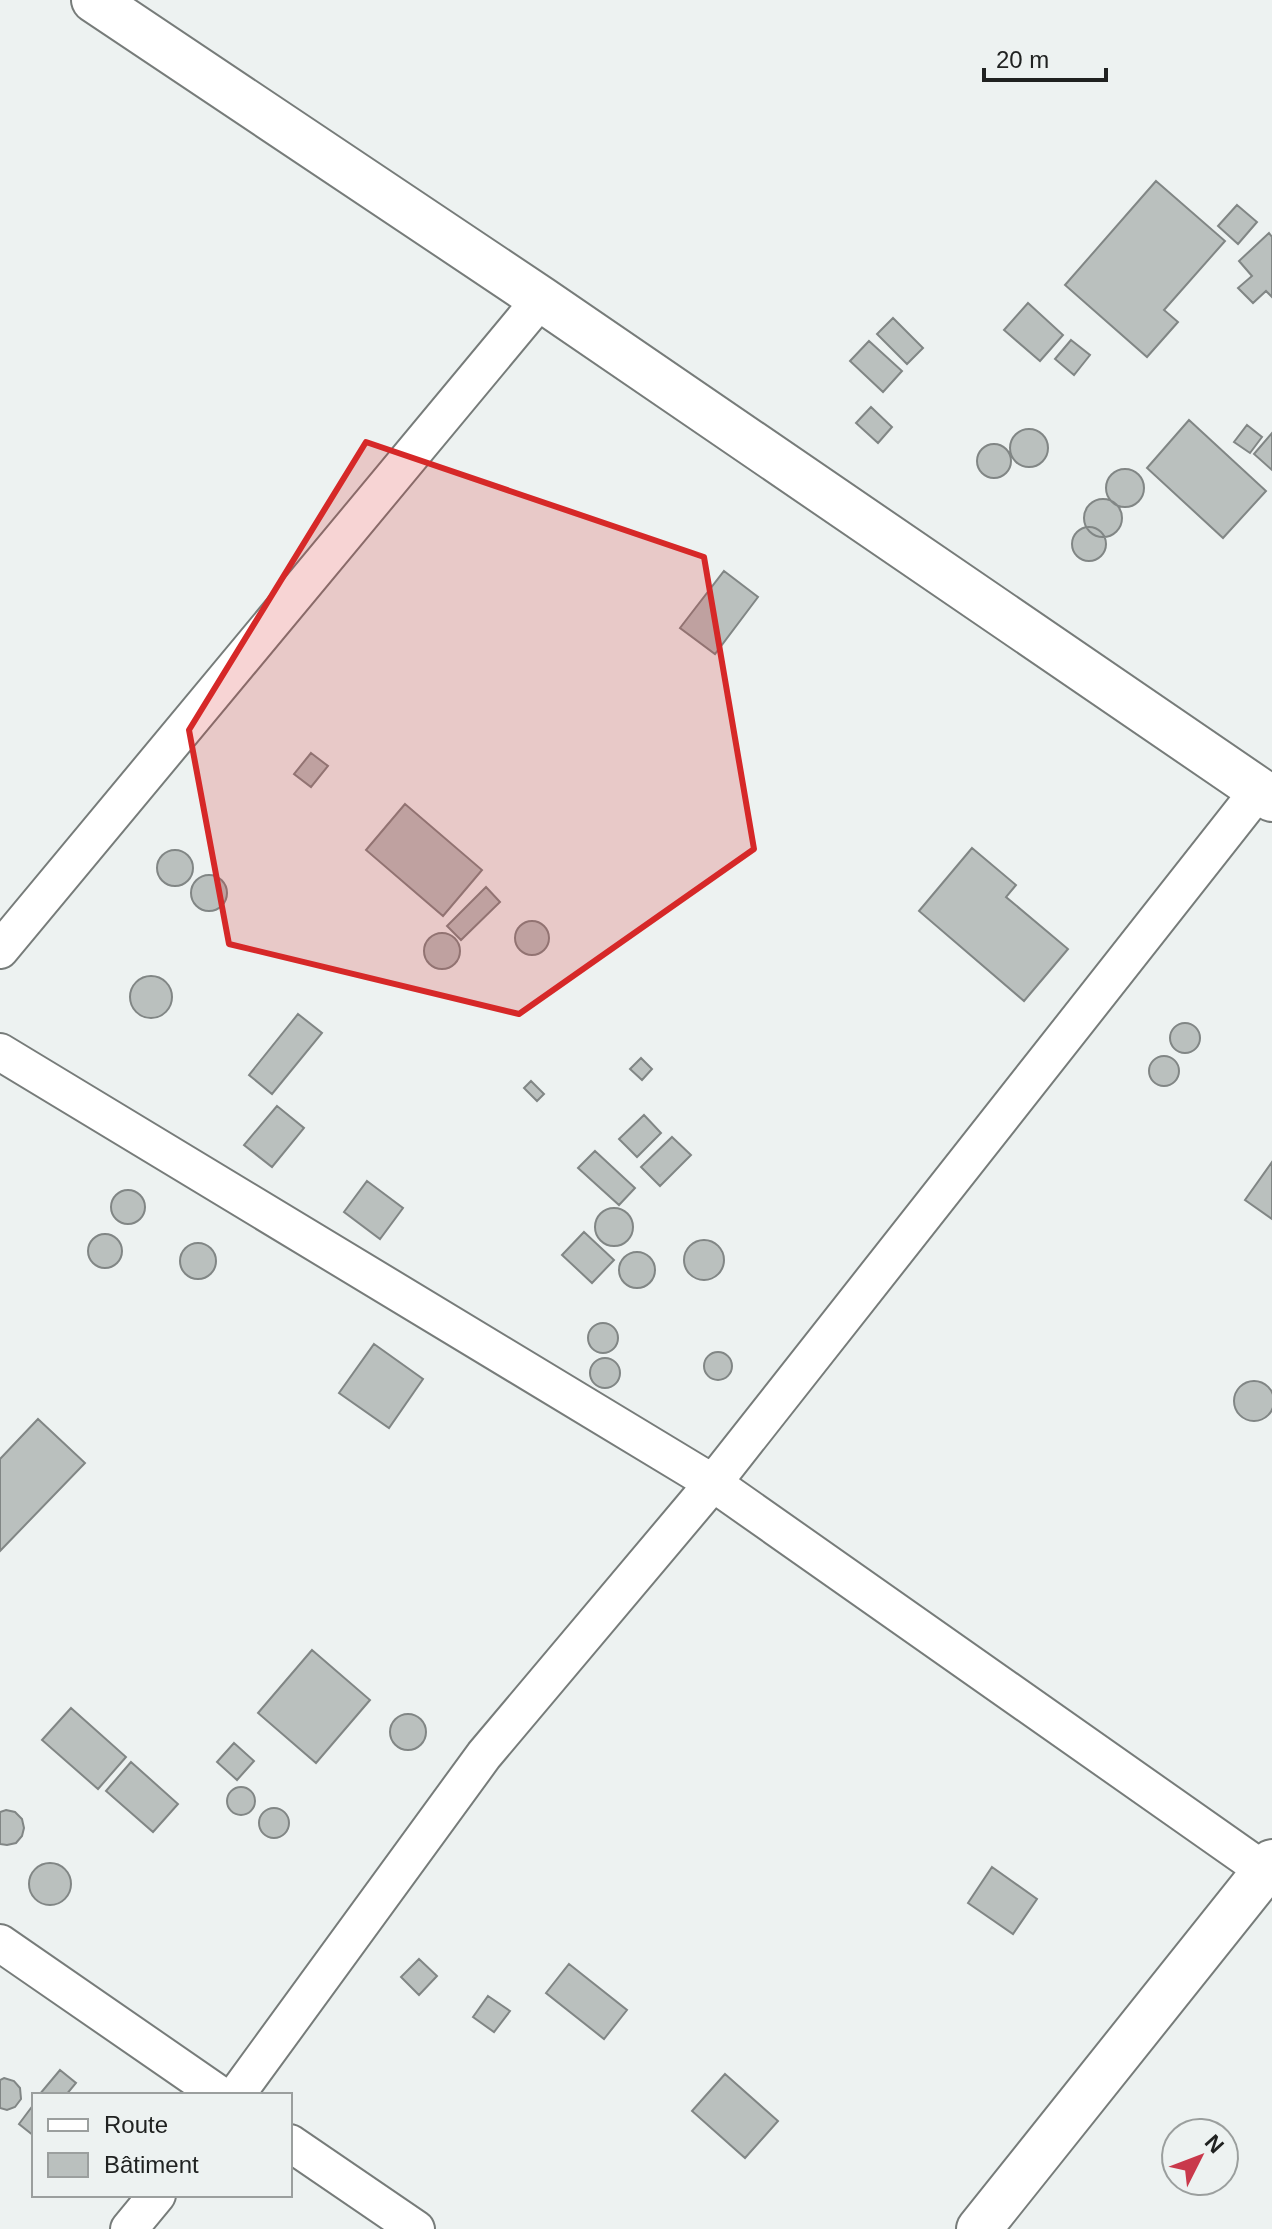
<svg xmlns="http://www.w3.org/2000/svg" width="1272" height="2229" font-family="Helvetica,sans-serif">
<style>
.building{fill:#bac0be;stroke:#818685;stroke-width:2}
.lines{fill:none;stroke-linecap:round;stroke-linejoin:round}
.street-casing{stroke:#777c7a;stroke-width:40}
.secondary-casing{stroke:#777c7a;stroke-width:48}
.street{stroke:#fff;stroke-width:36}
.secondary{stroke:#fff;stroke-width:44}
.marked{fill:#d62828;fill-opacity:0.2;stroke:#d62828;stroke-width:6;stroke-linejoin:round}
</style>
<rect width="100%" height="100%" fill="#edf2f1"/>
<path class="building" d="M1156,181L1225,241L1164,310L1178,322L1147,357L1065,285Z
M1237,205L1257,222L1238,244L1218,226Z
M1269,233L1272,237V297L1266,291L1253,303L1238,288L1252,276L1239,261Z
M1028,303L1063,335L1040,361L1004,330Z
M893,318L923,348L907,364L877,334Z
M1071,340L1090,355L1074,375L1055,359Z
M869,341L902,371L883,392L850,361Z
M871,407L892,427L878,443L856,423Z
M1189,420L1266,491L1223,538L1147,468Z
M1247,425L1262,437L1250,453L1234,442Z
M1010 448a19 19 0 1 1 38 0a19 19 0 1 1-38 0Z
M1272,433V470L1254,454Z
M977 461a17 17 0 1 1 34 0a17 17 0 1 1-34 0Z
M1106 488a19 19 0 1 1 38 0a19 19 0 1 1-38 0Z
M1084 518a19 19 0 1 1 38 0a19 19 0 1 1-38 0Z
M1072 544a17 17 0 1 1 34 0a17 17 0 1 1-34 0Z
M724,571L758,597L715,654L680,628Z
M311,753L328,766L311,787L294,774Z
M405,804L482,870L443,916L366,850Z
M972,848L1016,885L1006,897L1068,949L1024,1001L919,911Z
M157 868a18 18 0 1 1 36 0a18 18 0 1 1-36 0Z
M191 893a18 18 0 1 1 36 0a18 18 0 1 1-36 0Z
M486,887L500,902L461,940L447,926Z
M515 938a17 17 0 1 1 34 0a17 17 0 1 1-34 0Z
M424 951a18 18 0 1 1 36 0a18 18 0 1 1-36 0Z
M130 997a21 21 0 1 1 42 0a21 21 0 1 1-42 0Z
M298,1014L322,1033L272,1094L249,1075Z
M1170 1038a15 15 0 1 1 30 0a15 15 0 1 1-30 0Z
M1149 1071a15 15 0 1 1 30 0a15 15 0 1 1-30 0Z
M641,1058L652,1069L642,1080L630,1069Z
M531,1081L544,1094L537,1101L524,1088Z
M277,1106L304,1128L272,1167L244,1145Z
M644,1115L661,1133L637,1157L619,1139Z
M672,1137L691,1155L660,1186L641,1167Z
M595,1151L635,1188L619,1205L578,1168Z
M1272,1162V1219L1245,1200Z
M367,1181L403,1208L380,1239L344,1212Z
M111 1207a17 17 0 1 1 34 0a17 17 0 1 1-34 0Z
M595 1227a19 19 0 1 1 38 0a19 19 0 1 1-38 0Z
M584,1232L614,1260L592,1283L562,1255Z
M88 1251a17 17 0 1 1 34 0a17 17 0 1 1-34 0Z
M684 1260a20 20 0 1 1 40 0a20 20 0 1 1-40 0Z
M180 1261a18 18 0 1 1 36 0a18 18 0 1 1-36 0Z
M619 1270a18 18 0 1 1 36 0a18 18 0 1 1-36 0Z
M588 1338a15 15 0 1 1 30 0a15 15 0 1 1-30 0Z
M374,1344L423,1379L389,1428L339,1393Z
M704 1366a14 14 0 1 1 28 0a14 14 0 1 1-28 0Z
M590 1373a15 15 0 1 1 30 0a15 15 0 1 1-30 0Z
M1234 1401a20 20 0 1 1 40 0a20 20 0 1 1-40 0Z
M38,1419L85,1463L0,1551V1459Z
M312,1650L370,1700L316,1763L258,1713Z
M71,1708L126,1757L98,1789L42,1740Z
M390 1732a18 18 0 1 1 36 0a18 18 0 1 1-36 0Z
M234,1743L254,1761L237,1780L217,1762Z
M131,1762L178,1804L153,1832L106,1791Z
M227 1801a14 14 0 1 1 28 0a14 14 0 1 1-28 0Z
M259 1823a15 15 0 1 1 30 0a15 15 0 1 1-30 0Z
M6,1810L15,1812L22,1819L24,1828L22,1836L16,1843L7,1845L0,1844V1812Z
M29 1884a21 21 0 1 1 42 0a21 21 0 1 1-42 0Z
M992,1867L1037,1899L1013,1934L968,1903Z
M419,1959L437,1976L419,1995L401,1977Z
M569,1964L627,2010L604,2039L546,1993Z
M488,1996L510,2011L494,2032L473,2017Z
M60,2070L76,2083L66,2095H39Z
M725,2074L778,2121L745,2158L692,2111Z
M4,2078L14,2081L20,2088L21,2099L15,2107L7,2110L0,2108V2080Z
M34,2104V2136L19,2124Z"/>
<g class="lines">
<defs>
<path id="street" d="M0,950L541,299
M0,1052L713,1483L1272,1876
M0,1943L220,2095
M236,2095L484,1755L713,1483L1259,790
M290,2143L416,2229
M129,2229L157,2195"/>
<path id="secondary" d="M94,0L541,299L1272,799
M979,2229L1272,1862"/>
</defs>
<use href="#street" class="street-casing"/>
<use href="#secondary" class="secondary-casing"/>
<use href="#street" class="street"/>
<use href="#secondary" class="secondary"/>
</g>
<path class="marked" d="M366,442L704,557L754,849L519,1014L229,944L189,730Z"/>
<rect x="32" y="2093" width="260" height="104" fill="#edf2f1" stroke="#9b9f9e" stroke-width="2"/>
<rect x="48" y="2119" width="40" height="12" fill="#ffffff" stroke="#9b9f9e" stroke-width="2"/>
<text x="104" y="2133" font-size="24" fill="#202221">Route</text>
<rect x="48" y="2153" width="40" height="24" fill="#bac0be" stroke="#9b9f9e" stroke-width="2"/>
<text x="104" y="2173" font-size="24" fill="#202221">Bâtiment</text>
<g transform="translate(1200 2157) rotate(48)"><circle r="38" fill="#edf2f1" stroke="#9b9f9e" stroke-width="2"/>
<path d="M0-6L14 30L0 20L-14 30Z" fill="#c9394b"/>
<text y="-12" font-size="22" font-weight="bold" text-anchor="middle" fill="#202221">N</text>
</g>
<path d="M984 68v12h122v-12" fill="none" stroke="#202221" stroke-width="4"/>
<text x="996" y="68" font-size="24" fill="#202221" stroke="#edf2f1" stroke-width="6" paint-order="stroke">20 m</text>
</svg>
